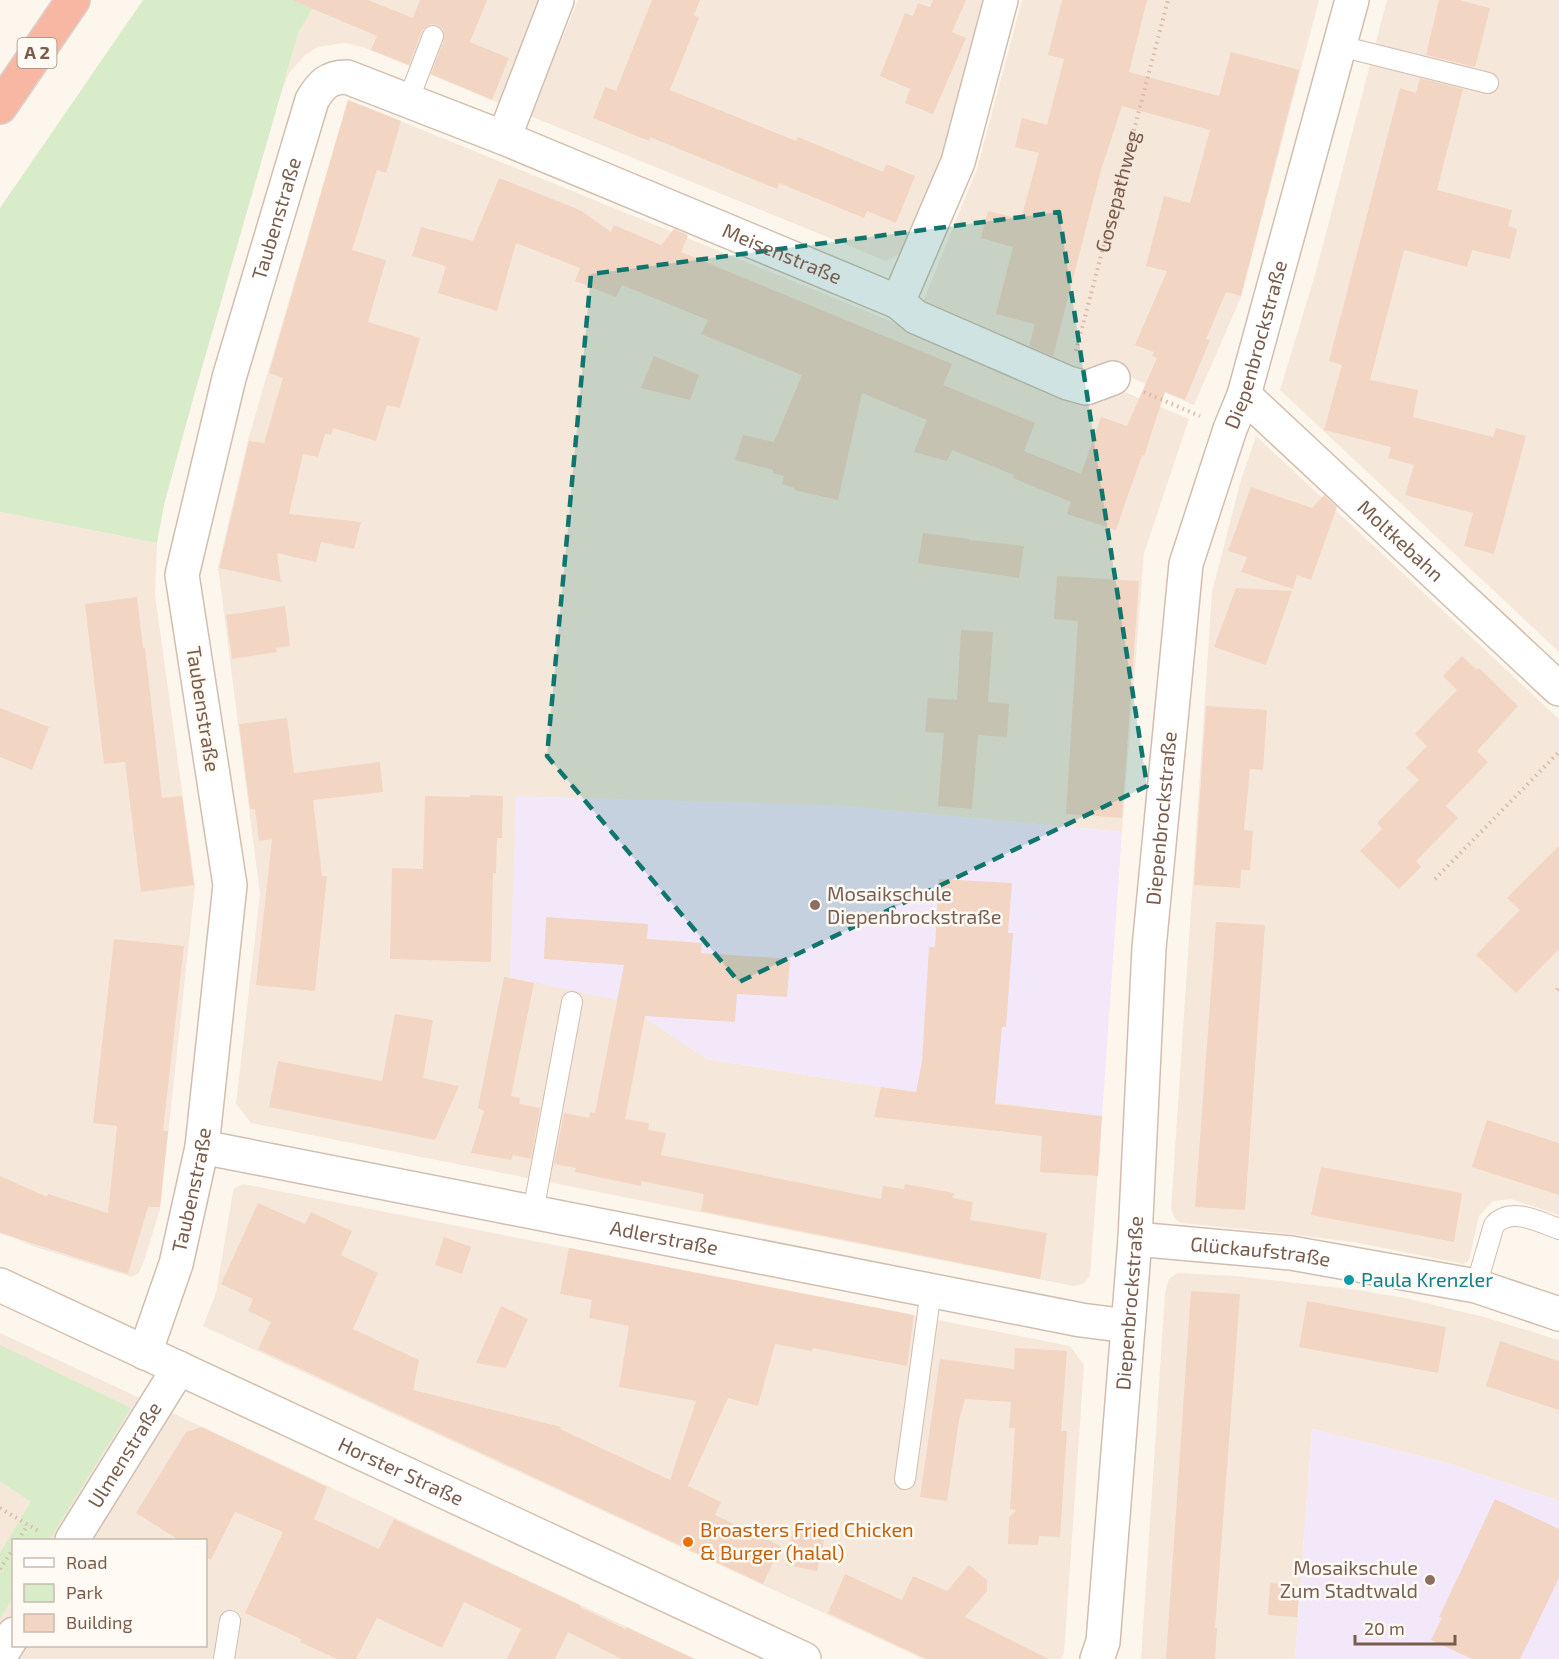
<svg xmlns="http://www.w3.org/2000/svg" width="1559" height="1659" font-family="'Exo 2',sans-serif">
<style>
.residential{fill:#f5e8da;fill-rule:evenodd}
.education{fill:#f3e8fa}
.green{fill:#d8ecc9}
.building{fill:#f3d5c3}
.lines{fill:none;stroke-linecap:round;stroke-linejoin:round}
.lane-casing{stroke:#d1beb0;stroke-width:22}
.street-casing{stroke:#d1beb0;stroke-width:36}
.secondary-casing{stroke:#d6c0b0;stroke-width:36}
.highway-casing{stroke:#dad1cd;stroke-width:36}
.path{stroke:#d9b8a5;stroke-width:4;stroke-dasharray:1.5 4.5;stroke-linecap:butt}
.lane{stroke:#fff;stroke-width:20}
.street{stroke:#fff;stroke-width:33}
.secondary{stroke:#fff;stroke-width:33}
.highway{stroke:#f7b7a3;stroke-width:33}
.marked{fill:#0f766e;fill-opacity:0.2;stroke:#0f766e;stroke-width:4.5;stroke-dasharray:12 8;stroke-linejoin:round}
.education-dot{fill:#8d6e63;stroke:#fffaf3;stroke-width:2}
.culture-dot{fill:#0f9aa8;stroke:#fffaf3;stroke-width:2}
.food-dot{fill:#e8710a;stroke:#fffaf3;stroke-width:2}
.labels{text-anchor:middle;stroke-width:5;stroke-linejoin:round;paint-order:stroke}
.shield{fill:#fffaf3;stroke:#a28b7f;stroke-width:1.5}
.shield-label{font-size:18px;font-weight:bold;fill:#7a5c4d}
.street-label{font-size:20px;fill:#7a5c4d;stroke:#fffaf3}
.education-label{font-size:20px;fill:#785e54;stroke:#fffaf3;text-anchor:start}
.culture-label{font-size:20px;fill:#0d838f;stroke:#fffaf3;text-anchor:start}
.food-label{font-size:20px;fill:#c56008;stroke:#fffaf3;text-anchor:start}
</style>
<rect width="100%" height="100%" fill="#fdf6ec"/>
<path class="residential" d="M318,0H545L502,104L363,47L344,43L318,47L305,55L289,73L282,92L299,31Z
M578,0H991L950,153L913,246L886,261L530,116Z
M1022,0H1319L1241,297L1194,405L1114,370L1088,379L920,309L977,169Z
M1387,0H1559V652L1280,390L1315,275Z
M354,102L1084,400L1113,387L1189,419L1144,553L1122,832L833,805L620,1001L707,1059L881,1087L1102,1116L1090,1276L1083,1284L1074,1286L975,1267L251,1123L236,1104L260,894L218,567L248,440L346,106Z
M1256,436L1559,719V1215L1511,1199L1493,1201L1479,1216L1469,1260L1464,1264L1353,1242L1298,1235L1182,1223L1176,1220L1171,1210L1212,592L1241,480Z
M0,512L157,543L155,594L195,886L160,1209L144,1261L139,1273L132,1277L32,1246L0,1231Z
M243,1184L1070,1346L1084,1365L1064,1653L1061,1659H923L203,1326L216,1293L233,1191L236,1187Z
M1177,1273L1235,1276L1358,1290L1405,1298L1484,1317L1559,1340V1501L1447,1463L1312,1429L1295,1659H1141L1165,1293L1169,1279Z
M0,1333L198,1425L695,1659H0ZM14,1540H206V1646H14Z"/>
<path class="education" d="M516,796L833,805L1122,832L1102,1116L881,1087L707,1059L620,1001L510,977Z
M1312,1429L1447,1463L1559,1501V1659H1295Z"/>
<path class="green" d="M143,0H318L299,31L193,399L164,505L157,543L0,512V208Z
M0,1345L131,1408L49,1540H14L13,1597L0,1619V1553L31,1502L0,1481Z"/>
<path class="building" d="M292,0H368L413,18L420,0H487L470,42L509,58L492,100L431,74L444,40L443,29L438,25L431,24L422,31L409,65L371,50L377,36Z
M652,0H700L694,15L699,18L670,90L796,141L798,137L883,172L886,164L915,176L896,223L867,211L864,218L779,183L777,189L650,137L649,141L593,118L605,87L616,91Z
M933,0H966L952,32L966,38L933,114L905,103L910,89L880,76L905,13L913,16L918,3L930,7Z
M1062,0H1147L1129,72L1219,96L1231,52L1299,70L1241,296L1226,292L1206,339L1210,340L1185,400L1165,392L1144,456L1142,455L1116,530L1067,514L1071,502L1013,478L1014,475L952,450L947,461L914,452L927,420L862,393L838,500L794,490L795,488L782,484L784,476L773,473V470L735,460L743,435L774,442L802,375L701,334L708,320L622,285L616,297L575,281L580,268L516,243L497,311L438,293L446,266L412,256L421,227L473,241L499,178L580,210L611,232L614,225L661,245L674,229L688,235L681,252L952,364L943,385L1035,423L1024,451L1081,474L1101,417L1127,426L1157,358L1152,356L1154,352L1135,345L1167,271L1146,266L1164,196L1190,203L1210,130L1122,106L1101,170L1053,356L1029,346L1035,324L996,314L1013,247L981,238L988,211L1021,219L1039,153L1015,147L1022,118L1047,125L1064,59L1048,55Z
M1439,0H1459L1490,8L1475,67L1426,55Z
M1420,78L1463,89L1437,190L1512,210L1508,226L1517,229L1510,259L1472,250L1467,267L1404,250L1370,380L1418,390L1413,417L1493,437L1496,428L1526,436L1494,554L1464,546L1473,513L1405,495L1414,465L1388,458L1391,447L1324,430L1342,365L1329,361L1400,88L1416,93Z
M348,100L401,121L386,173L377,170L352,250L386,260L368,322L420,338L400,408L387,405L376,441L333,428L331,435L325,434L318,457L303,454L289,514L361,522L354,549L321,542L316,562L277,553L281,582L219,568L249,441L264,443L283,378L269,373Z
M654,356L699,375L690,400L641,388Z
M1251,487L1312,508L1324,495L1337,507L1311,580L1297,575L1293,589L1241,572L1247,557L1228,551Z
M923,533L969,539V540L1024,546L1019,578L918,563Z
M1057,576L1139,581L1122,818L1066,814L1078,621L1054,619Z
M1236,588L1292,591L1266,665L1214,647Z
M137,597L143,648H145L162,798L182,796L194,885L141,892L125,762L104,764L85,604Z
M285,606L290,646L276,648L277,652L232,659L226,615Z
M961,630L993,632L988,702L1009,704L1007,737L978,735L972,809L938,806L944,733L925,732L928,698L957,700Z
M1462,656L1477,670L1479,668L1518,706L1477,751L1488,762L1446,806L1458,818L1416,861L1421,867L1399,889L1360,851L1382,829L1377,823L1419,780L1406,768L1427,746L1415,734L1457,690L1443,676Z
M1206,706L1267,710L1263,770L1250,769L1244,830L1253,831L1250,870H1241L1240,888L1194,885Z
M0,708L49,727L32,770L0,757Z
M287,718L294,773L380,762L383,792L313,800L322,876H327L315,991L256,985L272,839L259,841L255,809H250L239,724Z
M470,795L503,796L502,838H497L496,873H493L491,962L390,959L392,868L423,869L425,796L470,797Z
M1559,846V949L1516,993L1476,955L1520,910L1507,898Z
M939,879L1012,883L1008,933H1013L1006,1027H1002L995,1104L1102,1116L1098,1176L1040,1172L1042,1136L874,1117L881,1087L916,1092L922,1062L929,947H935Z
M546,917L648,924L647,939L702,943L701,953L790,959L787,997L737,994L735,1022L645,1016L625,1119L649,1123L648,1130L666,1133L661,1155L881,1199L883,1186L904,1189L905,1184L954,1193L953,1198L973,1202L970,1220L1047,1233L1040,1279L701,1211L704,1194L641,1181V1186L575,1172L576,1168L554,1164L564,1113L589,1118L590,1112L595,1113L624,965L544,959Z
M1216,922L1265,925L1245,1210L1195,1207Z
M114,939L184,946L163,1131H168L160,1207H148L128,1274L0,1233V1176L47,1197L48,1194L108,1213L117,1126L93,1123Z
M504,977L534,983L511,1096L520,1098L519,1104L540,1108L531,1159L513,1155L511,1160L471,1153L484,1111L478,1108Z
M395,1014L433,1020L423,1078L459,1086L435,1140L269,1107L278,1061L382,1081Z
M1487,1120L1559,1143V1195L1472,1167Z
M1321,1167L1462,1193L1454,1242L1311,1215Z
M258,1203L305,1224L311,1212L352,1231L341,1255L378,1273L353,1329L419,1360L413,1390L561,1427L560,1429L670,1480L696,1401L619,1387L629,1326L589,1318L592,1300L560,1294L569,1248L914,1315L907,1366L813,1348L812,1351L775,1344L758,1406L728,1398L688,1486L721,1502L715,1515L781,1546L763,1584L258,1349L271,1322L248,1311L253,1299L221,1284Z
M444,1237L471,1247L462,1274L435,1265Z
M1191,1291L1240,1294L1215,1628H1217L1215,1659H1166Z
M1307,1301L1446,1327L1438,1373L1299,1347Z
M501,1306L528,1319L506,1368L476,1363Z
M1500,1341L1559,1361V1410L1486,1386Z
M1015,1348L1067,1351L1061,1431H1067L1060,1537L1039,1536L1038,1545L1008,1544L1009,1518L1016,1510L1010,1509L1015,1428H1009L1011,1402L965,1399L959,1420L947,1501L920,1497L940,1359L1014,1369Z
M202,1427L327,1487L314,1519L379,1549L394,1519L580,1605V1607L625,1629L626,1627L695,1659H622L568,1632L555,1659H507L521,1629L464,1602L442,1648L377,1618L356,1659H337L300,1642L301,1639L245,1613L283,1532L235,1512L211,1560L206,1557V1540H179L136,1513L186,1432Z
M1495,1499L1559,1529V1578L1520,1659H1472L1431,1640L1442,1618L1439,1617Z
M795,1520L827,1527L817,1571L786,1565Z
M969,1565L987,1580V1591L965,1617L1049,1659H926L828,1613L845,1574L902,1600L913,1576L947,1591Z
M1270,1583L1300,1585L1297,1617L1268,1615Z"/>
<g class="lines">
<defs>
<path id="lane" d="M1340,46L1488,83
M408,101L433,36
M533,1212L572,1002
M1476,1286L1494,1225C1511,1206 1539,1222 1559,1229
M905,1479L931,1290
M224,1659L230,1621"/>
<g id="street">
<path d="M504,138L557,0"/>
<path d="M898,302L958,162L1001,0"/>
<path id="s2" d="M1244,395L1559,689"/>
<path id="s3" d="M202,1147L1081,1320L1128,1326"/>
<path id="s4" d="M1135,1239L1291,1253L1476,1286L1559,1314"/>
<path id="s5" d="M145,1353L176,1264L202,1147L230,885L182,575L229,378L312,100C321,85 328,77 347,77L504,138L898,302L916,317L1068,383L1086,388L1113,378"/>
<path id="s6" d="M72,1540L179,1368"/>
<path d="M0,1656L14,1634"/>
<path id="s7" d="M1097,1659L1103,1642L1135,1239L1149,948L1186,564L1230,429L1244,395L1352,0"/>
</g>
<g id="secondary">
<path id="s8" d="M0,1285L804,1659"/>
</g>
<path id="highway" d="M0,107L73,0"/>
</defs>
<use href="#lane" class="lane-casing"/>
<use href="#street" class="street-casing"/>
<use href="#secondary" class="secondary-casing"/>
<use href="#highway" class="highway-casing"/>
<g class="path">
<path id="s1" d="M1076,351L1168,0"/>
<path d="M1144,392L1200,416"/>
<path d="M1435,879L1559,752"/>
<path d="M1557,990L1559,988"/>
<path d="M0,1508L40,1532"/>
<path d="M18,1540L28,1525"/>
<path d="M0,1569L14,1548"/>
</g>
<use href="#lane" class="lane"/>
<use href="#street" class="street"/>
<use href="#secondary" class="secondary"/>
<use href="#highway" class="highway"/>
</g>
<path class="marked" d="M1059,212L1147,786L739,982L547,756L591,274Z"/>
<g class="education-dot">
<circle cx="815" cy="905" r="6"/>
<circle cx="1430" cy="1580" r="6"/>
</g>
<circle class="culture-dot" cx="1349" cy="1280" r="6"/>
<circle class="food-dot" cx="688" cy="1542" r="6"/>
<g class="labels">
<rect class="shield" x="17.5" y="38" width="39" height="30" rx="4.5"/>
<g class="shield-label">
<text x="37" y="59">A 2</text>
</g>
<g class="street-label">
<text dy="7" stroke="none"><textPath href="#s1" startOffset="165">Gosepathweg</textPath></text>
<text dy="7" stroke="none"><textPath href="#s5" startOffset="1160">Taubenstraße</textPath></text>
<text dy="7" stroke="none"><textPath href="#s5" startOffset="1798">Meisenstraße</textPath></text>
<text dy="7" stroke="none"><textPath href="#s7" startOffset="1330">Diepenbrockstraße</textPath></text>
<text dy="7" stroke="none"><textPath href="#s2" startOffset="214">Moltkebahn</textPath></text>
<text transform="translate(203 709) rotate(81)" y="7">Taubenstraße</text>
<text dy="7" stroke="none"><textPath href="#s7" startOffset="844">Diepenbrockstraße</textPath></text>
<text dy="7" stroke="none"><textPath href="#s5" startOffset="170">Taubenstraße</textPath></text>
<text dy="7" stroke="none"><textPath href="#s3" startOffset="471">Adlerstraße</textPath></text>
<text dy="7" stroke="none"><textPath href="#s4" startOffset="126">Glückaufstraße</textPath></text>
<text dy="7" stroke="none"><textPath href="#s7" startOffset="358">Diepenbrockstraße</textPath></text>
<text dy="7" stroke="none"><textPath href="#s6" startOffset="100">Ulmenstraße</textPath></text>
<text dy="7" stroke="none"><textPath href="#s8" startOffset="442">Horster Straße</textPath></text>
</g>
<g class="education-label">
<text x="827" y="901">Mosaikschule<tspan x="827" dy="23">Diepenbrockstraße</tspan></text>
<text x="1418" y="1575" text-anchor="end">Mosaikschule<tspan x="1418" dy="23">Zum Stadtwald</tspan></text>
</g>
<g class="culture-label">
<text x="1361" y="1287">Paula Krenzler</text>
</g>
<g class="food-label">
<text x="700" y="1537">Broasters Fried Chicken<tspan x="700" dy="23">&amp; Burger (halal)</tspan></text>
</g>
</g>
<rect x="12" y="1539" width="195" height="108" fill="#fffaf3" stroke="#cabbb1" stroke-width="1.5"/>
<rect x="24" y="1558" width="30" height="9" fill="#ffffff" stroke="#cabbb1" stroke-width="1.5"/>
<text x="66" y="1569" font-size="18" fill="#7a5c4d">Road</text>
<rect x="24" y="1584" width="30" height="18" fill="#d8ecc9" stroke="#cabbb1" stroke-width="1.5"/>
<text x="66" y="1599" font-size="18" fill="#7a5c4d">Park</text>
<rect x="24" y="1614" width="30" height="18" fill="#f3d5c3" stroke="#cabbb1" stroke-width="1.5"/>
<text x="66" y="1629" font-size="18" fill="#7a5c4d">Building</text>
<path d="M1355 1635v9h100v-9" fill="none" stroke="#7a5c4d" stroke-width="3"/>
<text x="1364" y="1635" font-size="18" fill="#7a5c4d" stroke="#fffaf3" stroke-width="4.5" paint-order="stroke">20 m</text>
</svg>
